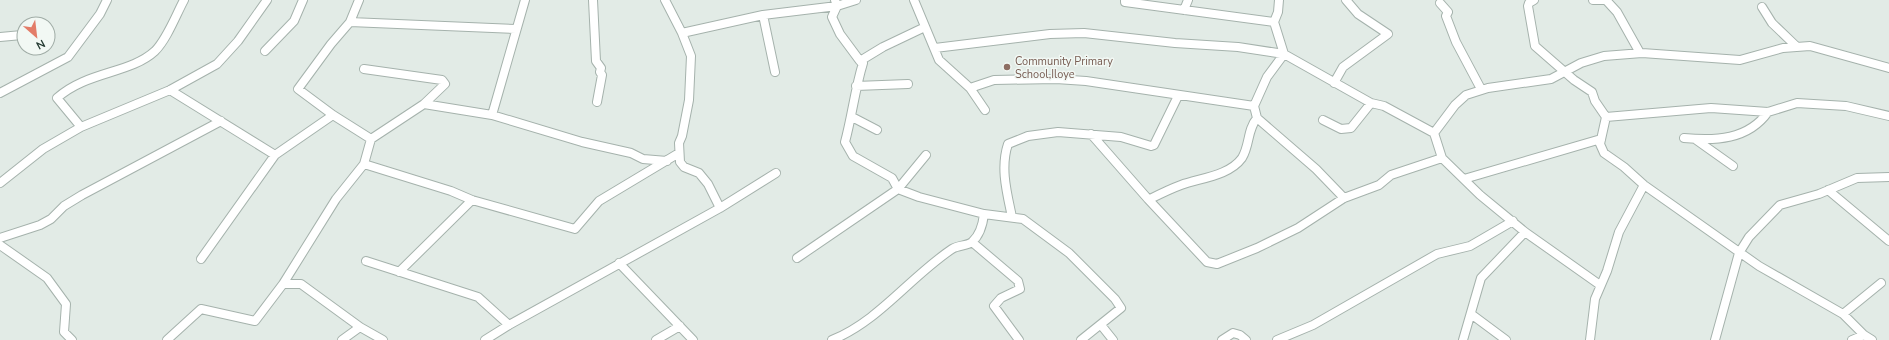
<svg xmlns="http://www.w3.org/2000/svg" width="1889" height="340" font-family="'Nunito Sans',sans-serif">
<style>
.lines{fill:none;stroke-linecap:round;stroke-linejoin:round}
.minor-casing{stroke:#a5b2ac;stroke-width:10}
.minor{stroke:#fff;stroke-width:8}
.education-dot{fill:#8d6e63;stroke:#f2f8f4;stroke-width:1.5}
.labels{text-anchor:middle;stroke-width:3;stroke-linejoin:round;paint-order:stroke}
.education-label{font-size:11px;fill:#785e54;stroke:#f2f8f4;text-anchor:start}
</style>
<rect width="100%" height="100%" fill="#e2ebe6"/>
<g class="lines">
<defs>
<path id="minor" d="M359,0L350,22L331,44L298,89L333,115L371,139L364,164L336,199L283,284H301L360,327L383,340
M593,0L596,61L601,68L600,72L602,75L597,102
M665,0L682,33L691,56L689,100L682,136L679,143L680,162L684,167L699,173L708,184L720,208
M835,0L837,6L832,17L840,34L860,61
M914,0L939,60L970,88L985,110
M1125,0V2L1274,22
M1279,0L1278,12L1274,22L1284,54L1267,77L1254,106L1257,118L1316,169L1344,198
M1534,0L1529,3L1528,6L1535,46L1574,80L1592,92L1595,101L1606,117L1600,144L1604,153L1624,167L1644,185L1759,266L1843,314L1864,335L1872,340
M1593,0H1606
M1606,0L1617,12L1640,53
M1440,3L1448,12L1446,16L1456,42L1481,89
M1762,7L1772,23L1796,46
M1184,10L1188,0
M763,15L775,72
M350,22L516,29
M925,27L883,47L860,61L863,63C855,89 852,116 845,142L853,156L892,178L898,189L919,197L984,214L1023,219L1069,253L1115,299L1121,308L1081,340
M682,33L763,15L837,6L856,0
M0,37L22,35
M935,48L1050,34L1084,33L1175,43L1238,47L1284,54L1371,103L1384,106L1434,133
M265,51L294,21L303,0
M364,69L442,80L445,84L424,104
M1334,83L1343,67L1388,34L1358,14L1346,0
M856,86L908,84
M970,88L994,80L1056,79L1086,81L1254,106
M170,90L275,155
M0,93L68,57L100,14L107,0
M492,115L525,0
M852,117L877,130
M1606,117L1711,108L1768,112L1797,103L1846,106L1889,116
M1323,120L1341,129L1351,128L1371,103
M81,127L57,98C87,71 130,74 155,51C167,39 176,15 184,0
M1091,134L1148,199L1207,262L1217,264L1257,248L1298,228L1344,198L1379,185L1391,175L1442,158
M1684,138C1715,141 1748,140 1768,112
M371,139L424,104L492,115L582,142L631,153L643,159L667,161
M1695,139L1733,166
M364,164L451,191L472,200L575,229L599,201L679,153
M1464,179L1601,139
M0,183L43,149L81,127L170,90L217,64L238,41L267,0
M1828,190L1889,241
M1150,199C1160,194 1170,189 1181,185C1200,178 1229,176 1242,158C1250,145 1247,130 1257,118
M1012,217C1007,193 1000,168 1008,144L1028,136L1058,132L1121,137L1151,146L1154,145L1178,96
M0,238L40,225L51,219L64,206L82,195L221,121
M972,242L1018,281L1020,289L1001,298L994,306L1019,340
M0,245L47,278L66,304L64,332L72,340
M797,258L898,189L926,155
M201,259L275,155L333,115
M366,261L478,297L509,325
M619,263L693,340
M399,272L472,200
M1600,285L1525,232L1480,195L1442,158L1434,133L1455,105L1466,95L1488,88L1551,79L1581,63L1604,56L1642,53L1740,60L1783,48L1810,46L1889,68
M1471,314L1506,340
M1843,314L1881,283
M1101,325L1113,340
M167,340L201,309L255,321L283,284
M342,340L360,327
M485,340L509,325L720,208L776,173
M656,340L680,326
M832,340C879,321 910,277 952,249C958,245 967,246 972,242C980,235 983,223 984,214
M1222,340L1233,333L1240,335L1246,340
M1277,340L1313,325L1437,254L1470,246L1513,221
M1463,340L1481,278L1525,232
M1590,340L1595,299L1607,271L1619,232L1644,185
M1715,340L1739,253L1749,237L1780,205L1819,194L1857,178L1889,177
M1852,340L1864,335"/>
</defs>
<use href="#minor" class="minor-casing"/>
<use href="#minor" class="minor"/>
</g>
<circle class="education-dot" cx="1007" cy="67" r="4"/>
<g class="labels">
<g class="education-label">
<text x="1015" y="65">Community Primary<tspan x="1015" dy="13">School,Iloye</tspan></text>
</g>
</g>
<g transform="translate(36 36) rotate(152)"><circle r="19" fill="#f2f8f4" stroke="#a0aca6"/>
<path d="M0-3L7 15L0 10L-7 15Z" fill="#e37c68"/>
<text y="-6" font-size="11" font-weight="bold" text-anchor="middle" fill="#243a32">N</text>
</g>
</svg>
